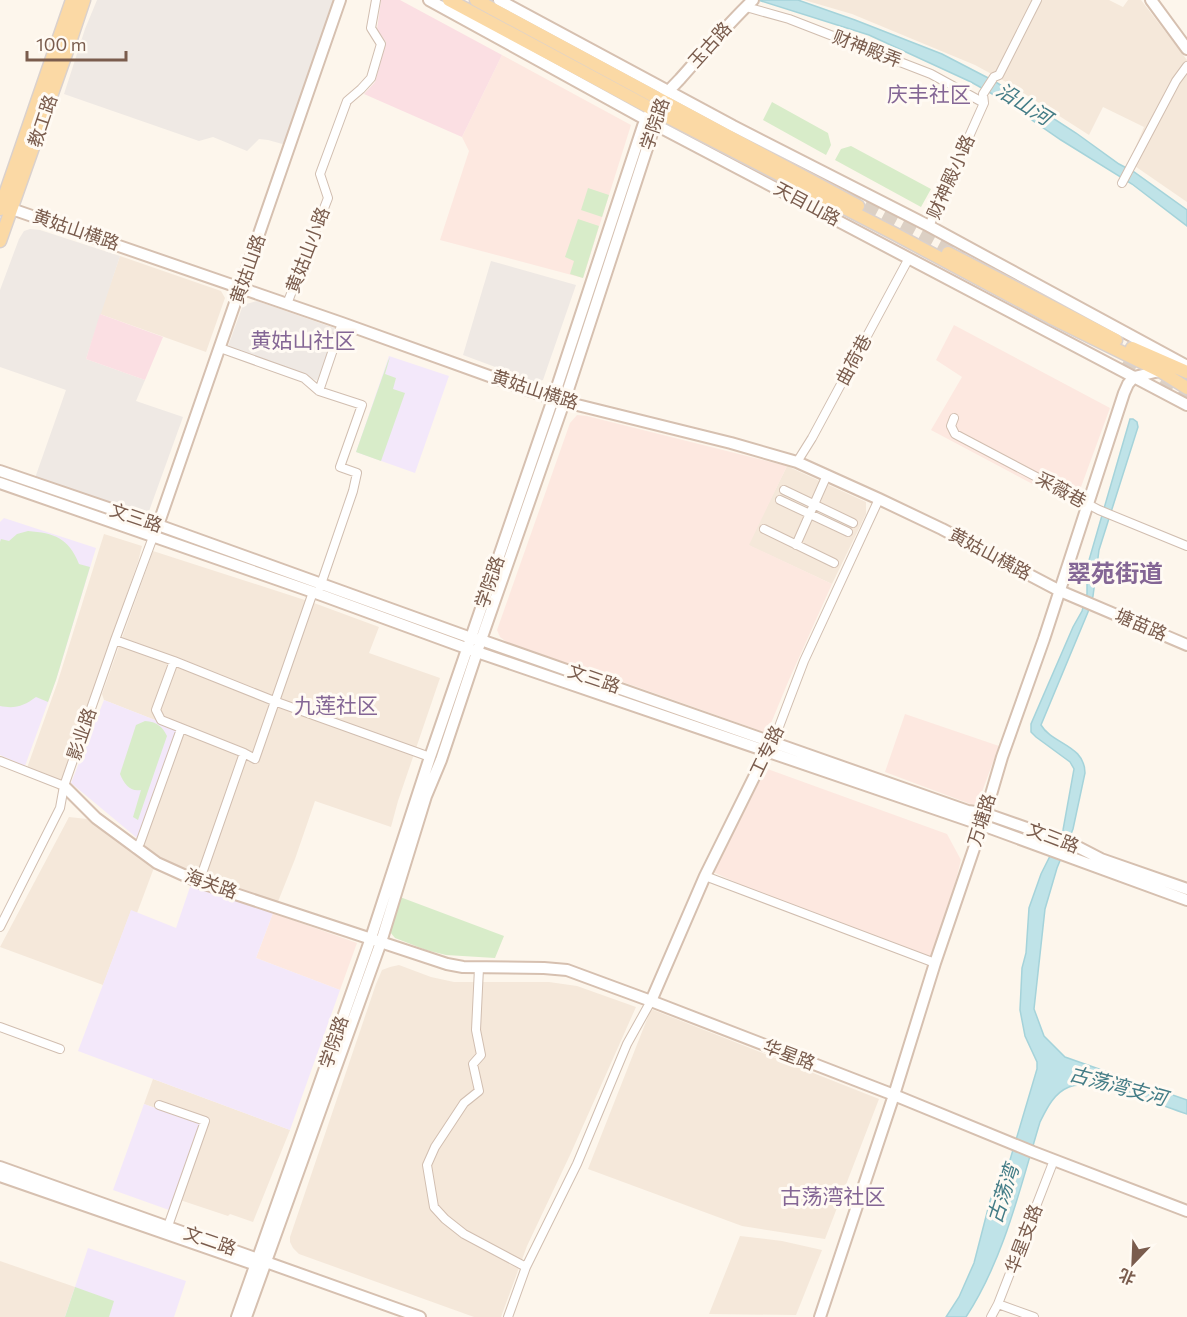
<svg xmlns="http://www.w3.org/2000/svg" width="1187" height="1317" font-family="Commissioner,'Noto Sans SC',sans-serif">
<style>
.residential{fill:#f5e8da}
.commercial{fill:#fde8e0}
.industrial{fill:#efe9e4}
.education{fill:#f3e8fa}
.medical{fill:#fbdfe3}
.green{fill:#d8ecc9}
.water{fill:#bfe3e8;stroke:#a5d3da;stroke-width:1.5}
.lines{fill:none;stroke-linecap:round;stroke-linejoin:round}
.highway-tunnel{stroke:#dcd0c4;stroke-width:14;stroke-dasharray:14 7;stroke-linecap:butt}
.street-casing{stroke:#d1beb0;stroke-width:10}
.secondary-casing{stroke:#d6c0b0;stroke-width:14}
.primary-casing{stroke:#dad1cd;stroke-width:15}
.street{stroke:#fff;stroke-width:8}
.secondary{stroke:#fff;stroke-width:10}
.primary{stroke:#fbd9a5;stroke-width:12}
.labels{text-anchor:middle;stroke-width:6;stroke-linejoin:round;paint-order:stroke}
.street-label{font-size:18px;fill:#7a5c4d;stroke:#fffaf3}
.water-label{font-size:20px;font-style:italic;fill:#437c86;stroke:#fffaf3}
.quarter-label{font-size:21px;fill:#846695;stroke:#fffaf3}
.district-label{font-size:24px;font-weight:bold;fill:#846695;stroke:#fffaf3}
</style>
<rect width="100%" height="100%" fill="#fdf6ec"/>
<path class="residential" d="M804,0H1109L1123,7L1128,0H1141L1187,60V202L1129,162L1144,127L1103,107L1089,135L1008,83L975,65L852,14Z
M120,256L221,291L225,298L206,352L100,314Z
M787,466L866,502V514L832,584L748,545Z
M104,534L142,546L138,562L62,782L27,768L57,684Z
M153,551L314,603L379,627L369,653L440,678L398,801L391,827L315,801L295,859L277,904L204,879L141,848L182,733L155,720L104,700L102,694Z
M69,817L87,819L155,865L137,913L131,911L103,985L0,947Z
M399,965L431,977L454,982H549L577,986L636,1007L570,1155L527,1246L501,1317H474L299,1254L293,1248L290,1242V1237L376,984L382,970L390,967Z
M651,1009L879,1099L825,1239L742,1226L588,1169Z
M153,1079L290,1130L253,1222L230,1214L228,1216L180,1200L205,1126L144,1104Z
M740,1236L782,1241L822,1250L796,1315L709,1314Z
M0,1261L75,1287L65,1317H0Z"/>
<path class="commercial" d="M502,55L631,125L583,278L440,240L469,151L462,137Z
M954,325L1110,408L1074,506L931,430L962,377L936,360Z
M577,415L587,416L787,466L749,545L832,584L788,682L767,733L640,688L508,643L500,637L497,630L570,423Z
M905,714L999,746L979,800L973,805L885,772Z
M762,767L947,834L961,860L935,963L789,907L713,872Z
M273,913L357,943L340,990L256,958Z"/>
<path class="industrial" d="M97,0H333L286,145L268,140L259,139L247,151L213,137L199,141L64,94L85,29Z
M30,229L40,230L120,256L86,359L145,380L136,401L183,417L148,514L35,478L66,390L0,367V290L19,239L24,231Z
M491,261L576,285L543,380L536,382L463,355Z
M257,301L340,330L321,382L227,349L243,305Z"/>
<path class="education" d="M389,356L449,376L415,473L356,452Z
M4,518L96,548L56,680L25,766L0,755V522Z
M104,700L155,720L177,731L137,838L71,783Z
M191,884L273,913L256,958L340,990L290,1130L78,1051L131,910L176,928Z
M144,1104L200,1124L169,1210L113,1190Z
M88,1248L186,1281L174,1317H65Z"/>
<path class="medical" d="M381,0H400L502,55L462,137L364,94L375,82L386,42L377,29Z
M100,314L163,337L145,380L86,359Z"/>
<path class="green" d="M772,102L828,133L831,145L826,155L763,120Z
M851,146L931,189L921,207L835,160L841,149Z
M588,188L609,195L602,217L581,210Z
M578,219L599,226L583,278L570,274L574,261L565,257Z
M390,357L385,374L396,378L393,389L405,393L381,461L356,452L388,361Z
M28,531C54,533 69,538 79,564L90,567L56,680L48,702L36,697C24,706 15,709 0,706V542L1,539L9,541L17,534Z
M145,721C157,722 162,726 167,736L138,820L133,817L141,790C130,792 124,784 120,774L136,725Z
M400,897L504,936L495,958L446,955L426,950L395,938L390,932V925Z
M75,1287L114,1301L109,1317H65Z"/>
<path class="water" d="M758,0H798L855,20L942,54L994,81L1025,100L1076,133L1119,164L1134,172L1187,210V226L1132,184L1061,140L1003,100L971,82L869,35Z
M1130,419H1133L1137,422L1138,427L1099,550L1093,596L1088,612L1041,725C1052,744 1085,745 1085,773L1073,829L1057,868L1045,909L1034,1009L1044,1036L1065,1057L1187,1100V1114C1163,1106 1090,1077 1069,1087C1054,1093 1047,1108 1040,1122C1020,1188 1004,1259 966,1317H946L959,1297L974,1263L990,1201L999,1175L1010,1160L1037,1069V1062L1025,1036L1020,1010L1022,968L1026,953L1029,908L1041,874L1063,830L1074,769L1070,762L1036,737L1031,732V724L1073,627L1082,611L1087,594V567Z"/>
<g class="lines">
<path class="highway-tunnel" d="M847,194L963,256
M1125,359L1187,399"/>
<defs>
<path id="street" d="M746,7L789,19L931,74L984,103
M1122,183L1176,81L1187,66
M929,226L984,103L983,94L994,77L999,75L1037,0
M287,304L328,198L320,174L347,101L361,89L371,78L381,44L371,28L376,0
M220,348L304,378L319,391L362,405L340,467L357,473L353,491L320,587
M319,391L342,323
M954,418L951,426L955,434L1099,510L1187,546
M797,462L812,438L909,258
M784,490L853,523
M780,500L848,532
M764,529L834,563
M796,545L827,475
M115,640L174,661L274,701L430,757
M174,661L156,710L161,720L244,753L255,759L313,592
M772,745L804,661L879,499
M0,761L64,786
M135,848L140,843L181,729
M705,876L935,963
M199,882L244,753
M0,927L60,808L64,786L115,640L153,537
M479,968L476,1030L481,1055L473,1064L479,1091L464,1103L435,1147L427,1165L434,1207L445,1219L464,1234L526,1267
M0,1027L60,1049
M159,1105L205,1121L168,1226
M998,1304L1034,1317
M508,1317L526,1267L577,1164L627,1044L651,1001
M991,1317L998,1304L1054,1160"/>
<path id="secondary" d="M429,0L656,125L1187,405
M499,0L733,126L929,226L1187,366
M1151,0L1187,49
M3,206L342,323L553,399L731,443L797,462L879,499L942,529L1060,591L1187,645
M0,471L158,525L471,638L481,640L968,811L984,813L1072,844L1101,859L1187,889
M0,483L313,592L477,652L982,825L1187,900
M156,531L340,0
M64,786L96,818L157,863L199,882L447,964L463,967L544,968L567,970L651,1001L894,1095L1033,1152L1187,1211
M651,1001L705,876L767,751
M0,1167L420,1317
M0,1176L262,1267
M237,1317L371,938L430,757L553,399L643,126C652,105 665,95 680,79C704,52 727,25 753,0
M246,1317L381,942L426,796L441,760L481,640L564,402L653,130L664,105
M820,1317L894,1095L935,963L982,825L1002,757L1044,639L1124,393L1128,384L1134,377L1164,370"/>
<path id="primary" d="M449,0L652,109L895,234L1050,317L1160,371L1187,388
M476,0L858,206
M0,209L72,0
M0,241L67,51L84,0
M948,253L1116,340
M1132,348L1187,372"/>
</defs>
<use href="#street" class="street-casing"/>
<use href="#secondary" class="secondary-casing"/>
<use href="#primary" class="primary-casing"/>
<use href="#street" class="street"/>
<use href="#secondary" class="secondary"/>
<use href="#primary" class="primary"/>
</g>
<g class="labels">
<g class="street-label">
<text transform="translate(710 45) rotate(-48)" y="6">玉古路</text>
<text transform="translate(867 49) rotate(21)" y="6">财神殿弄</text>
<text transform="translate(43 121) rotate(-71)" y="6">教工路</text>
<text transform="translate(655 124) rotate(-71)" y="6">学院路</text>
<text transform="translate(951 177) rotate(-66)" y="6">财神殿小路</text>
<text transform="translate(807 204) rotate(28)" y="6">天目山路</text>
<text transform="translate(76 230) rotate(19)" y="6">黄姑山横路</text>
<text transform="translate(308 250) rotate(-69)" y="6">黄姑山小路</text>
<text transform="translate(248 269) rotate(-71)" y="6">黄姑山路</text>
<text transform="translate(854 360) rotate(-62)" y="6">曲荷巷</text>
<text transform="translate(535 390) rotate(18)" y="6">黄姑山横路</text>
<text transform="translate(1061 490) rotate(29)" y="6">采薇巷</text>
<text transform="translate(136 518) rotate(19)" y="6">文三路</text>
<text transform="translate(990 554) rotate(28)" y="6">黄姑山横路</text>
<text transform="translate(490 582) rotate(-71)" y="6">学院路</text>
<text transform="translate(1141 625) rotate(23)" y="6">塘苗路</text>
<text transform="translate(594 679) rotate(19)" y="6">文三路</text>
<text transform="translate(82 734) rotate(-71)" y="6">影业路</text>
<text transform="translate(767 751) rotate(-64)" y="6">工专路</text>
<text transform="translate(982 820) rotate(-73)" y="6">万塘路</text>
<text transform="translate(1053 838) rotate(21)" y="6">文三路</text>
<text transform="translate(211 884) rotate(20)" y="6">海关路</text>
<text transform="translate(334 1042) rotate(-71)" y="6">学院路</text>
<text transform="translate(789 1055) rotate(21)" y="6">华星路</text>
<text transform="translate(1024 1239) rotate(-69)" y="6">华星支路</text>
<text transform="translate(210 1241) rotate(19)" y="6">文二路</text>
</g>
<g class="water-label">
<text transform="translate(1024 104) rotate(32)" y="7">沿山河</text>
<text transform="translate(1118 1086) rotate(15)" y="7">古荡湾支河</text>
<text transform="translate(1003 1194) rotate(-72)" y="7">古荡湾</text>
</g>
<g class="quarter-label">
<text x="929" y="102">庆丰社区</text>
<text x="303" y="348">黄姑山社区</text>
<text x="336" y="713">九莲社区</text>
<text x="833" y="1204">古荡湾社区</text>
</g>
<g class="district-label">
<text x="1115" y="582">翠苑街道</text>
</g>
</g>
<g transform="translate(1133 1263) rotate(203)" stroke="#fffaf3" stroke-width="4.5" paint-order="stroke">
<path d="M0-4.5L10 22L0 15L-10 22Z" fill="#7a5c4d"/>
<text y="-9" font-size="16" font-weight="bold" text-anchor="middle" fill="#7a5c4d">北</text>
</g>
<path d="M27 51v9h99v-9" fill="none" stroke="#7a5c4d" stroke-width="3"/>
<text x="36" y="51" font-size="18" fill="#7a5c4d" stroke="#fffaf3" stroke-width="4.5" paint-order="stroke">100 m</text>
</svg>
